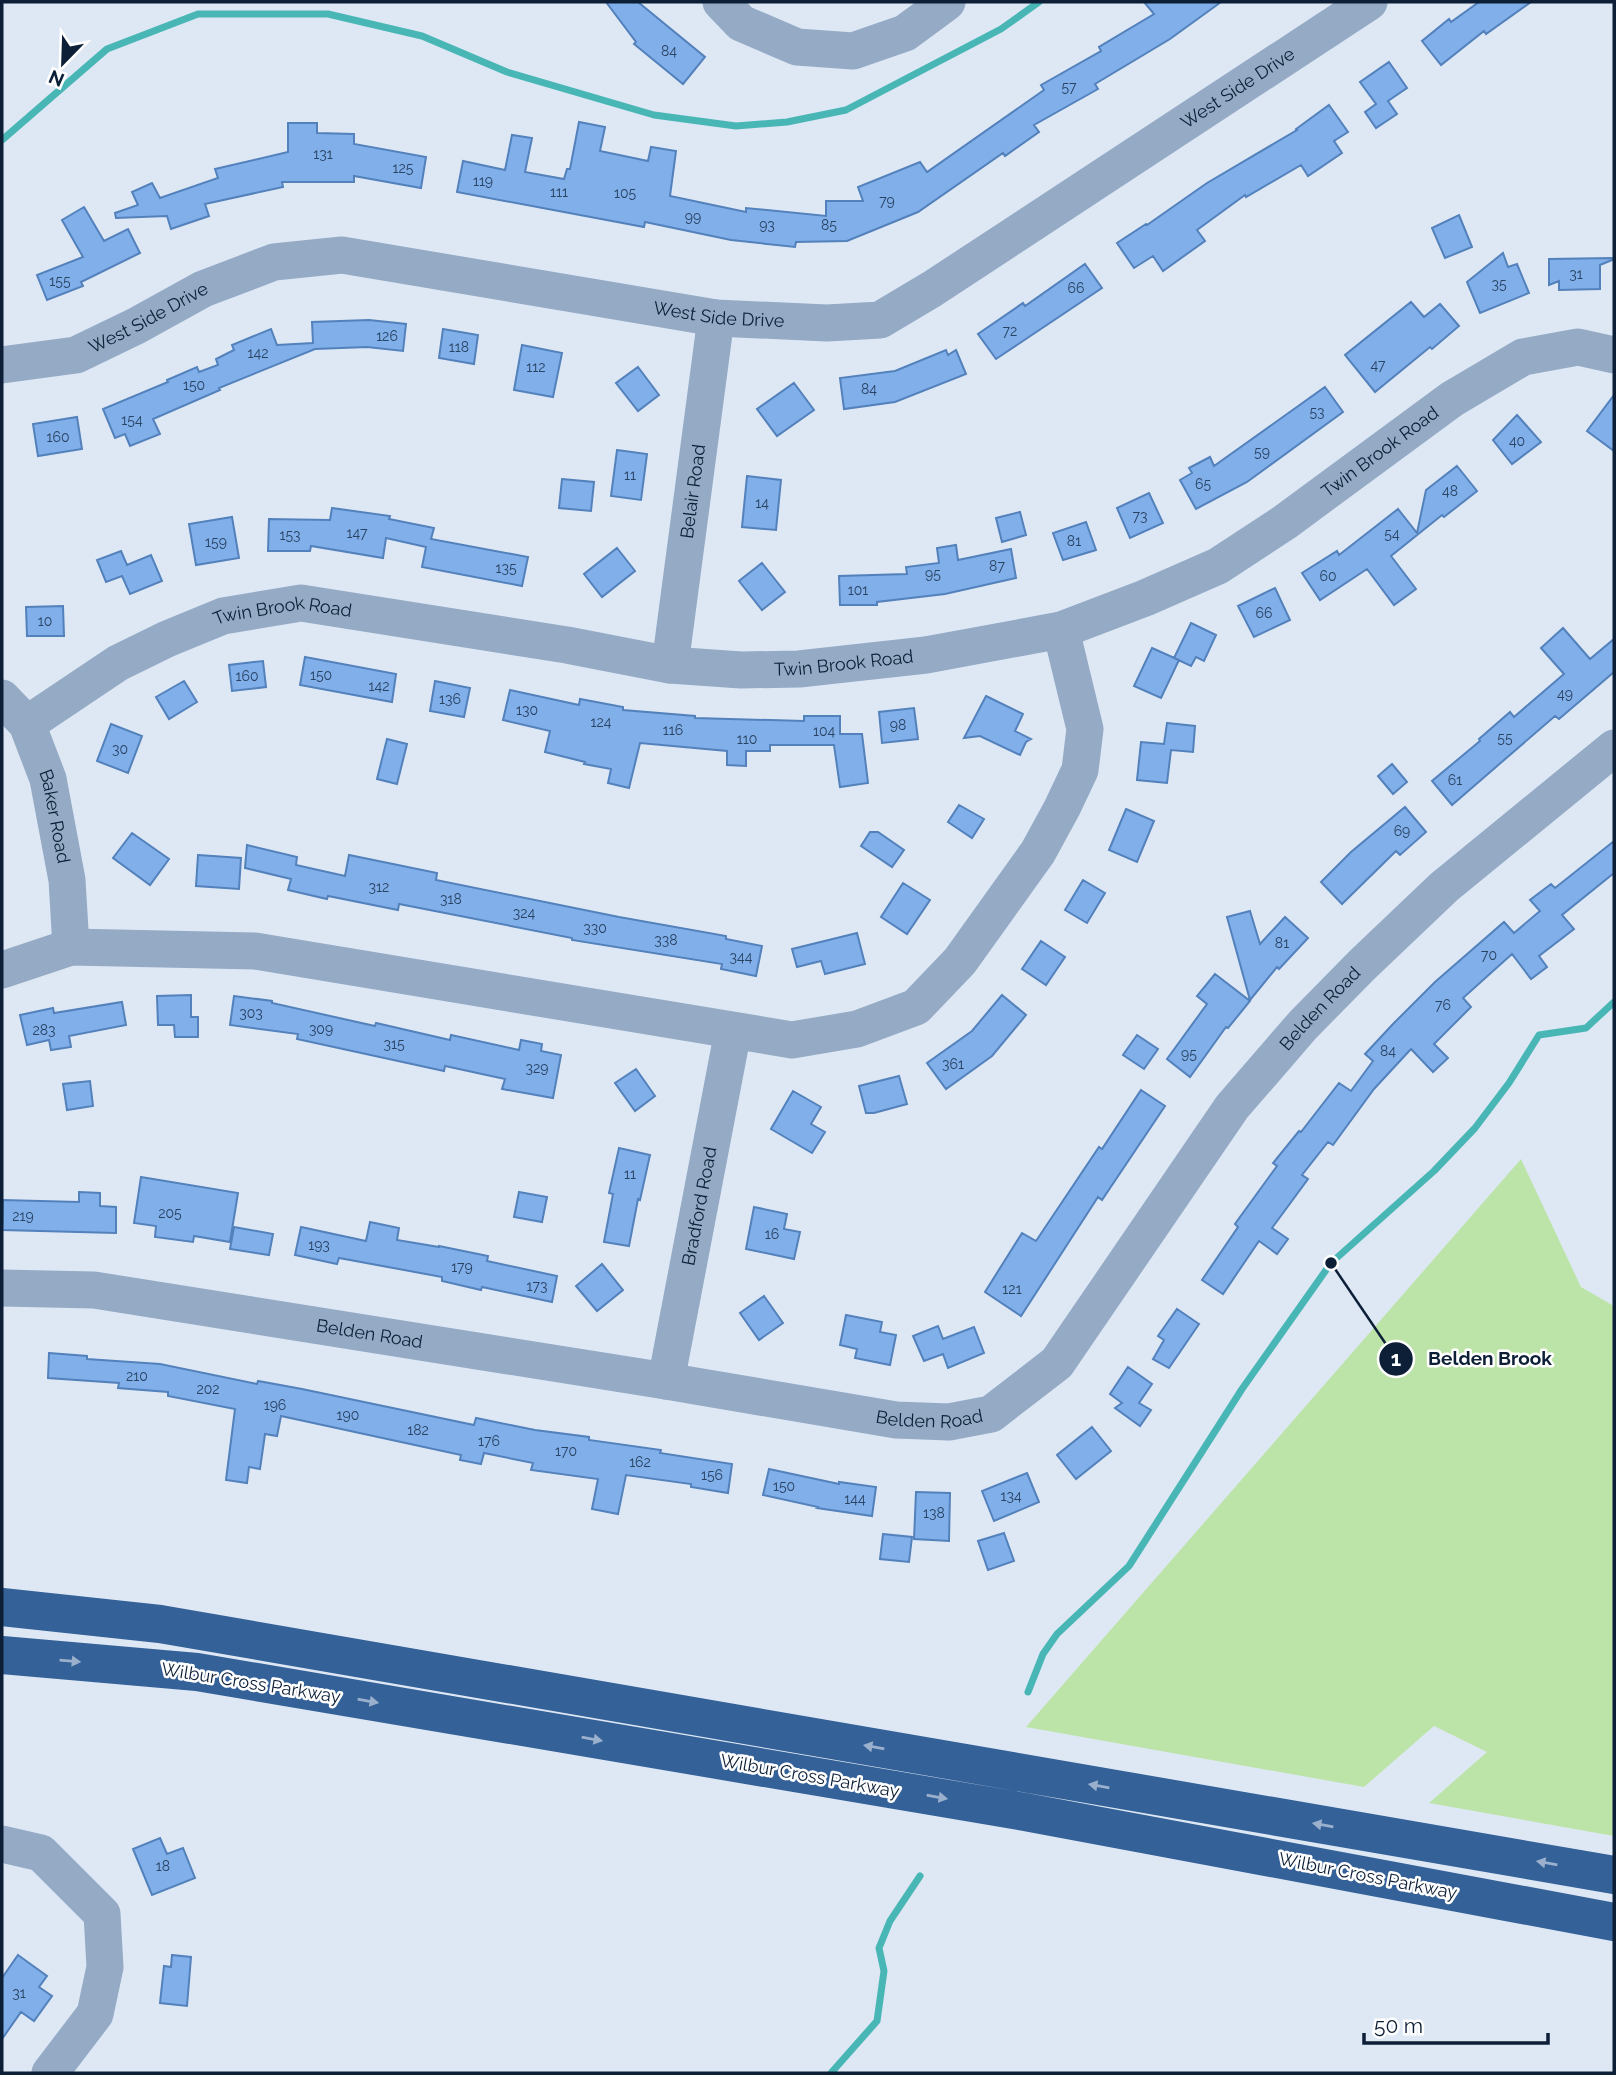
<svg xmlns="http://www.w3.org/2000/svg" width="1616" height="2075" font-family="Raleway,sans-serif">
<style>
.green{fill:#bde4a8}
.lines{fill:none;stroke-linecap:round;stroke-linejoin:round}
.stream{stroke:#49b6b6;stroke-width:7}
.building{fill:#81afea;stroke:#5381bb;stroke-width:2}
.minor{stroke:#94aac5;stroke-width:37}
.highway{stroke:#346198;stroke-width:38}
.oneway{fill:#9ab0cc}
.labels{text-anchor:middle;stroke-width:5;stroke-linejoin:round;paint-order:stroke}
.number-label{font-size:14px;fill:#294363}
.street-label{font-size:18px;fill:#0c1f36;stroke:#fff}
.leader{fill:none;stroke:#0c1f36;stroke-width:2.5}
.callout-dot{fill:#0c1f36;stroke:#fff;stroke-width:2.5}
.mark-label{font-size:21px;text-anchor:middle;font-weight:bold;fill:#fff}
.callout-label{font-size:19px;text-anchor:middle;font-weight:bold;fill:#0c1f36;stroke:#fff;stroke-width:5;stroke-linejoin:round;paint-order:stroke}
</style>
<rect width="100%" height="100%" fill="#dee8f5"/>
<path class="green" d="M1521,1159L1581,1287L1614,1306V1836L1429,1803L1487,1752L1434,1726L1364,1787L1026,1727Z"/>
<g class="lines">
<path class="stream" d="M2,140L107,49L198,14H328L422,36L507,72L654,115L736,126L787,122L846,110L1001,29L1039,2
M1028,1692L1043,1654L1057,1634L1129,1566L1242,1389L1331,1263L1434,1171L1475,1128L1509,1083L1539,1035L1586,1028L1614,1002
M831,2073L877,2021L884,1971L879,1948L890,1921L920,1876"/>
</g>
<path class="building" d="M606,2H638L705,57L683,84L634,44L636,42Z
M1144,2H1221L1170,39L1095,84L1098,89L1034,125L1039,132L1005,156L1003,153L918,212L847,241L796,242L795,247L731,240L645,222L644,227L457,192L463,161L505,170L512,135L532,138L525,172L564,179L567,169H570L579,122L605,127L600,151L648,161L651,147L676,151L670,196L746,212V208L826,216V201H863L858,187L920,162L927,172L1044,90L1041,85L1101,51L1099,47L1154,14Z
M1479,2H1531L1486,34L1484,31L1441,65L1422,41L1449,19L1451,22Z
M1389,62L1407,88L1388,101L1397,114L1376,128L1365,112L1376,104L1360,82Z
M1329,105L1348,132L1334,141L1342,153L1308,176L1301,165L1246,197L1245,195L1197,230L1205,241L1163,271L1153,256L1134,268L1117,243L1146,224L1147,225L1207,183L1297,130L1296,129Z
M288,123H317V133L354,134V144L426,157L421,188L354,176V182H282L283,187L205,204L209,216L171,229L167,216L116,218L115,213L138,205L132,192L152,183L160,198L218,178L215,169L288,152Z
M84,207L104,241L128,229L140,253L81,282L83,286L47,300L37,275L83,257L62,220Z
M1459,215L1472,247L1445,258L1432,228Z
M1503,253L1508,267L1517,264L1529,293L1480,313L1467,282Z
M1612,258V260L1600,265V289L1559,290V281L1549,285V259Z
M1085,264L1102,288L996,359L978,334L1023,303L1025,306Z
M1411,302L1424,317L1440,304L1459,326L1432,349L1430,347L1375,392L1345,355Z
M369,320L406,324L403,351L367,347L315,349L219,388L220,390L153,419L160,434L130,446L125,434L115,438L103,409L168,382L167,380L197,367L199,372L218,365L216,359L234,350L232,345L271,329L277,345L313,343L312,322Z
M443,329L478,335L474,364L439,358Z
M522,345L562,353L553,397L514,390Z
M946,350L948,355L956,350L966,374L895,402L844,409L840,378L895,371Z
M638,367L659,395L638,411L616,383Z
M794,383L814,410L777,436L757,409Z
M1325,387L1343,412L1247,482L1196,509L1180,480L1192,473L1189,468L1210,457L1214,466Z
M1614,395V451L1587,431Z
M1517,415L1541,442L1512,464L1493,440Z
M77,417L82,449L38,456L33,424Z
M617,450L647,454L641,500L611,496Z
M1457,466L1477,491L1444,517L1442,515L1391,556L1416,589L1394,605L1367,569L1320,600L1302,573L1337,551L1339,555L1398,509L1417,533L1426,490Z
M747,476L781,480L776,530L742,527Z
M562,479L594,482L591,511L559,508Z
M1149,493L1163,523L1130,538L1117,508Z
M332,508L390,516L389,519L434,528L431,539L528,557L522,586L422,567L426,547L386,538L383,558L311,546L310,551H268L269,519L330,520Z
M1020,512L1026,535L1002,542L996,518Z
M232,517L239,558L196,565L189,524Z
M1086,522L1096,550L1063,560L1053,533Z
M956,545L958,560L1011,549L1016,578L945,594L877,602V605H840L839,576L907,574L906,567L939,563L937,548Z
M617,548L635,571L602,597L584,574Z
M121,551L127,565L151,555L162,581L130,594L122,576L106,582L97,560Z
M762,563L785,592L762,610L739,581Z
M1275,588L1290,620L1254,637L1238,606Z
M63,606L64,636H27L26,607Z
M1191,623L1216,635L1204,661L1196,657L1191,666L1174,658Z
M1563,628L1590,659L1614,639V672L1559,719L1555,716L1452,805L1432,781L1480,741L1479,739L1510,712L1514,717L1564,674L1541,648Z
M1152,648L1179,660L1161,698L1134,686Z
M305,657L396,674L392,702L300,685Z
M263,661L266,687L232,691L229,665Z
M184,681L197,702L169,719L156,697Z
M435,681L470,688L464,717L430,711Z
M510,690L579,705L580,699L623,707V710L695,716V718L804,721V716H840V734H862L868,783L840,787L834,745H770V751H746V766L727,765V751L640,743L629,788L608,783L611,769L584,764L585,762L545,752L550,731L503,720Z
M986,696L1023,714L1015,731L1031,739L1026,742L1020,755L980,736L964,738Z
M914,708L918,739L882,743L879,712Z
M1167,723L1195,726L1193,752L1171,750L1167,783L1137,780L1141,742L1164,744Z
M111,724L142,736L128,773L97,761Z
M387,739L407,744L397,784L377,779Z
M1392,764L1407,782L1393,794L1378,776Z
M959,805L984,819L972,838L948,822Z
M1405,807L1426,832L1400,855L1396,851L1342,904L1321,882L1351,852Z
M1126,809L1154,821L1137,862L1109,850Z
M870,832H878L904,850L892,867L861,846Z
M132,833L169,859L150,885L113,858Z
M1614,841V873L1562,915L1574,929L1539,956L1547,967L1531,979L1512,954L1463,998L1471,1007L1434,1044L1448,1058L1433,1072L1411,1049L1374,1089L1333,1145L1328,1142L1302,1175L1308,1179L1272,1228L1288,1239L1277,1254L1259,1241L1223,1294L1202,1280L1238,1227L1235,1224L1277,1166L1273,1163L1299,1131L1301,1132L1339,1083L1351,1091L1373,1061L1365,1054L1393,1024L1435,982L1504,922L1514,933L1540,911L1530,900L1551,884L1555,888Z
M247,845L297,857L296,865L345,876L349,855L437,873L436,880L619,917L726,936V939L762,946L756,976L721,969L722,964L572,940V938L399,904L398,910L328,896L327,899L288,890L291,879L245,868Z
M198,855L241,858L239,889L196,886Z
M1083,880L1105,893L1087,923L1065,910Z
M903,883L930,900L907,934L881,917Z
M1250,911L1260,944L1285,917L1308,938L1279,969L1277,967L1250,1000L1227,917Z
M857,933L865,964L825,974L821,961L797,967L792,949Z
M1041,941L1065,957L1046,985L1022,969Z
M1215,974L1250,1001L1228,1028L1226,1027L1190,1077L1167,1059L1207,1004L1197,996Z
M191,995V1017H198V1037H175L174,1025H158L157,996Z
M1002,995L1026,1015L992,1056L946,1089L927,1063L972,1031Z
M234,996L272,1001V1003L375,1026L376,1023L450,1040L451,1035L519,1050L521,1040L542,1044L541,1051L561,1055L553,1098L502,1089L505,1079L445,1066L444,1071L297,1039L298,1034L230,1025Z
M122,1002L126,1025L69,1036L71,1047L51,1050L49,1040L27,1045L20,1015L53,1008L54,1013Z
M1137,1035L1158,1049L1144,1069L1123,1055Z
M636,1069L655,1096L635,1111L615,1083Z
M899,1076L907,1104L874,1113H866L859,1086Z
M90,1081L93,1106L67,1110L63,1084Z
M1141,1090L1165,1106L1102,1200L1098,1197L1021,1316L985,1292L1022,1233L1036,1241L1099,1147L1102,1149Z
M793,1091L821,1107L811,1124L825,1132L812,1153L771,1129Z
M619,1148L650,1155L640,1200L638,1199L629,1246L604,1242L613,1194L609,1193Z
M141,1177L238,1193L230,1242L194,1236L193,1242L155,1237L156,1226L134,1223Z
M79,1192L100,1193V1206L116,1207V1233L2,1230L3,1200L79,1202Z
M519,1192L547,1197L542,1222L514,1217Z
M754,1207L787,1214L784,1229L800,1232L794,1259L746,1249Z
M370,1222L399,1228L397,1240L439,1247V1246L488,1256L487,1261L557,1276L552,1302L482,1287L481,1290L442,1281V1277L339,1258L337,1264L295,1255L301,1227L366,1241Z
M234,1227L273,1234L269,1255L230,1249Z
M602,1264L623,1290L597,1311L576,1286Z
M764,1296L783,1323L759,1340L740,1313Z
M1177,1309L1199,1324L1169,1368L1153,1359L1164,1340L1158,1336Z
M846,1315L882,1322L880,1332L896,1335L890,1365L855,1358L857,1349L840,1345Z
M938,1326L943,1339L974,1327L984,1353L948,1368L943,1354L924,1361L913,1336Z
M49,1353L87,1356V1359L160,1364L257,1384L258,1381L302,1389L474,1425L476,1418L535,1430L589,1437V1440L661,1450L660,1453L732,1464L728,1493L691,1487V1484L626,1475L618,1514L592,1509L598,1479L531,1470L533,1463L484,1453L481,1464L460,1460L461,1455L281,1416L277,1436L265,1434L260,1469L249,1467L247,1483L226,1480L235,1409L168,1396V1392L118,1388L119,1383L48,1378Z
M1128,1367L1152,1384L1139,1403L1151,1410L1140,1426L1115,1408L1122,1403L1110,1394Z
M1092,1427L1111,1451L1076,1479L1057,1455Z
M769,1469L839,1484V1482L876,1487L872,1516L817,1508L818,1507L763,1495Z
M1027,1473L1039,1502L994,1521L982,1491Z
M916,1492L950,1493L949,1541L914,1539Z
M1004,1533L1014,1561L988,1570L978,1541Z
M883,1534L912,1537L909,1562L880,1559Z
M160,1838L167,1854L183,1848L195,1878L152,1895L133,1849Z
M18,1955L47,1976L39,1987L52,1996L34,2021L21,2012L2,2039V1978Z
M172,1955L191,1957L187,2006L160,2003L164,1966L171,1967Z"/>
<g class="lines">
<g class="minor">
<path d="M721,2L741,23L797,47L853,51L905,33L947,2"/>
<path id="s1" d="M2,365L76,355L136,326L203,289L274,262L342,255L716,318L827,323L880,320L932,289L1369,2"/>
<path id="s2" d="M670,665L716,318"/>
<path id="s3" d="M2,698L27,724L48,779L67,880L71,947"/>
<path id="s4" d="M27,724L118,663L167,639L223,616L301,603L567,645L670,665L741,670L799,669L926,655L1061,630L1145,598L1218,566L1285,522L1452,399L1523,357L1578,347L1614,355"/>
<path d="M2,970L71,947L255,951L792,1040L857,1029L916,1007L960,961L1038,852L1062,808L1080,770L1085,729L1061,630"/>
<path id="s5" d="M2,1288L94,1290L666,1381L896,1420L949,1422L991,1414L1057,1363L1232,1107L1303,1025L1362,965L1444,887L1614,748"/>
<path id="s6" d="M666,1381L733,1031"/>
<path d="M2,1844L41,1853L102,1914L105,1967L95,2014L50,2073"/>
</g>
<path class="highway" d="M2,1607L160,1624L1614,1875
M2,1655L197,1672L1025,1812L1614,1922"/>
</g>
<defs><path id="oneway-solid" d="M-6-.8H1V-3.2L6.5 0L1 3.2V.8H-6Z" transform="scale(1.75)"/></defs>
<g class="oneway">
<use href="#oneway-solid" transform="translate(70 1661) rotate(5)"/>
<use href="#oneway-solid" transform="translate(368 1701) rotate(10)"/>
<use href="#oneway-solid" transform="translate(592 1739) rotate(10)"/>
<use href="#oneway-solid" transform="translate(874 1747) rotate(-170)"/>
<use href="#oneway-solid" transform="translate(1099 1786) rotate(-170)"/>
<use href="#oneway-solid" transform="translate(937 1797) rotate(10)"/>
<use href="#oneway-solid" transform="translate(1323 1825) rotate(-170)"/>
<use href="#oneway-solid" transform="translate(1547 1863) rotate(-170)"/>
</g>
<g class="labels">
<g class="number-label">
<text x="669" y="56">84</text>
<text x="1069" y="92">57</text>
<text x="323" y="159">131</text>
<text x="403" y="173">125</text>
<text x="483" y="186">119</text>
<text x="559" y="197">111</text>
<text x="625" y="198">105</text>
<text x="887" y="206">79</text>
<text x="693" y="222">99</text>
<text x="767" y="230">93</text>
<text x="829" y="230">85</text>
<text x="1576" y="279">31</text>
<text x="60" y="286">155</text>
<text x="1499" y="289">35</text>
<text x="1076" y="293">66</text>
<text x="1010" y="336">72</text>
<text x="387" y="341">126</text>
<text x="459" y="352">118</text>
<text x="258" y="358">142</text>
<text x="1378" y="370">47</text>
<text x="536" y="372">112</text>
<text x="194" y="390">150</text>
<text x="869" y="394">84</text>
<text x="1317" y="417">53</text>
<text x="132" y="425">154</text>
<text x="58" y="442">160</text>
<text x="1517" y="446">40</text>
<text x="1262" y="457">59</text>
<text x="630" y="480">11</text>
<text x="1203" y="489">65</text>
<text x="1450" y="496">48</text>
<text x="762" y="508">14</text>
<text x="1140" y="521">73</text>
<text x="357" y="538">147</text>
<text x="1392" y="539">54</text>
<text x="290" y="540">153</text>
<text x="1074" y="546">81</text>
<text x="216" y="547">159</text>
<text x="997" y="571">87</text>
<text x="506" y="573">135</text>
<text x="933" y="579">95</text>
<text x="1328" y="581">60</text>
<text x="858" y="595">101</text>
<text x="1264" y="618">66</text>
<text x="45" y="626">10</text>
<text x="321" y="680">150</text>
<text x="247" y="681">160</text>
<text x="379" y="691">142</text>
<text x="1565" y="699">49</text>
<text x="450" y="704">136</text>
<text x="527" y="715">130</text>
<text x="601" y="727">124</text>
<text x="898" y="730">98</text>
<text x="673" y="735">116</text>
<text x="824" y="736">104</text>
<text x="1505" y="743">55</text>
<text x="747" y="744">110</text>
<text x="120" y="754">30</text>
<text x="1455" y="785">61</text>
<text x="1402" y="836">69</text>
<text x="379" y="892">312</text>
<text x="451" y="904">318</text>
<text x="524" y="918">324</text>
<text x="595" y="933">330</text>
<text x="666" y="945">338</text>
<text x="1282" y="948">81</text>
<text x="1489" y="960">70</text>
<text x="741" y="962">344</text>
<text x="1443" y="1010">76</text>
<text x="251" y="1018">303</text>
<text x="321" y="1034">309</text>
<text x="44" y="1035">283</text>
<text x="394" y="1049">315</text>
<text x="1388" y="1056">84</text>
<text x="1189" y="1059">95</text>
<text x="953" y="1069">361</text>
<text x="537" y="1073">329</text>
<text x="630" y="1179">11</text>
<text x="170" y="1218">205</text>
<text x="23" y="1221">219</text>
<text x="772" y="1239">16</text>
<text x="319" y="1250">193</text>
<text x="462" y="1272">179</text>
<text x="537" y="1291">173</text>
<text x="1012" y="1294">121</text>
<text x="137" y="1381">210</text>
<text x="208" y="1394">202</text>
<text x="275" y="1410">196</text>
<text x="348" y="1420">190</text>
<text x="418" y="1435">182</text>
<text x="489" y="1446">176</text>
<text x="566" y="1456">170</text>
<text x="640" y="1467">162</text>
<text x="712" y="1480">156</text>
<text x="784" y="1491">150</text>
<text x="1011" y="1501">134</text>
<text x="855" y="1504">144</text>
<text x="934" y="1518">138</text>
<text x="163" y="1871">18</text>
<text x="19" y="1998">31</text>
</g>
<g class="street-label">
<text dy="6" stroke="none"><textPath href="#s1" startOffset="1332">West Side Drive</textPath></text>
<text dy="6" stroke="none"><textPath href="#s1" startOffset="744">West Side Drive</textPath></text>
<text dy="6" stroke="none"><textPath href="#s1" startOffset="156">West Side Drive</textPath></text>
<text dy="6" stroke="none"><textPath href="#s4" startOffset="1440">Twin Brook Road</textPath></text>
<text dy="6" stroke="none"><textPath href="#s2" startOffset="175">Belair Road</textPath></text>
<text dy="6" stroke="none"><textPath href="#s4" startOffset="285">Twin Brook Road</textPath></text>
<text dy="6" stroke="none"><textPath href="#s4" startOffset="852">Twin Brook Road</textPath></text>
<text dy="6" stroke="none"><textPath href="#s3" startOffset="133">Baker Road</textPath></text>
<text dy="6" stroke="none"><textPath href="#s5" startOffset="1526">Belden Road</textPath></text>
<text dy="6" stroke="none"><textPath href="#s6" startOffset="178">Bradford Road</textPath></text>
<text dy="6" stroke="none"><textPath href="#s5" startOffset="371">Belden Road</textPath></text>
<text dy="6" stroke="none"><textPath href="#s5" startOffset="938">Belden Road</textPath></text>
<text transform="translate(251 1683) rotate(9)" y="6">Wilbur Cross Parkway</text>
<text transform="translate(810 1776) rotate(10)" y="6">Wilbur Cross Parkway</text>
<text transform="translate(1368 1876) rotate(11)" y="6">Wilbur Cross Parkway</text>
</g>
</g>
<path class="leader" d="M1331 1263L1396 1359"/>
<g class="callout-dot">
<circle cx="1331" cy="1263" r="7"/>
<circle cx="1396" cy="1359" r="18"/>
</g>
<g class="mark-label">
<text x="1396" y="1366">1</text>
</g>
<g class="callout-label">
<text x="1490" y="1365">Belden Brook</text>
</g>
<rect width="1616" height="2075" fill="none" stroke="#0c1f36" stroke-width="7"/>
<g transform="translate(63 63) rotate(203)" stroke="#ffffff" stroke-width="5" paint-order="stroke">
<path d="M0-5L12 26L0 18L-12 26Z" fill="#0c1f36"/>
<text y="-10" font-size="19" font-weight="bold" text-anchor="middle" fill="#0c1f36">N</text>
</g>
<path d="M1364 2033v10h184v-10" fill="none" stroke="#0c1f36" stroke-width="3.5"/>
<text x="1374" y="2033" font-size="21" fill="#0c1f36" stroke="#ffffff" stroke-width="5" paint-order="stroke">50 m</text>
</svg>
